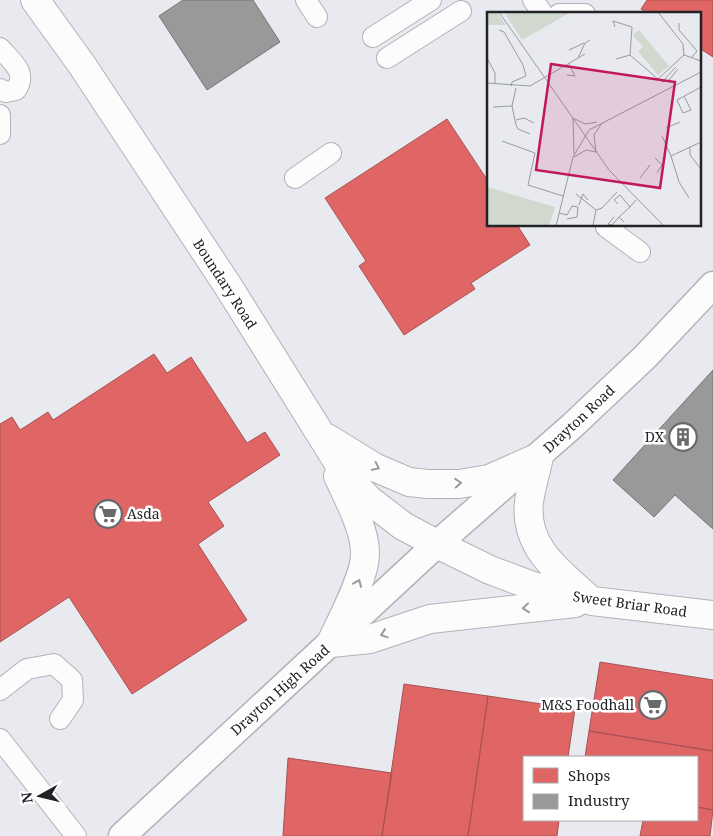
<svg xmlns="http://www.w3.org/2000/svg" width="713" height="836" font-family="'Noto Serif',serif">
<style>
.shops{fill:#e06666;stroke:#a75253}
.industry{fill:#999;stroke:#757677}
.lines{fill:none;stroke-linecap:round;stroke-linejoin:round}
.minor-casing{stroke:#b2b3b7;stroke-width:22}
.major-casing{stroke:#b2b3b7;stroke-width:29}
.highway-casing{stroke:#b2b3b7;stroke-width:30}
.minor{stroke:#fcfcfd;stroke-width:20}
.major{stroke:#fcfcfd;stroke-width:26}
.highway{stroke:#fcfcfd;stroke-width:28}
.oneway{stroke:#999a9d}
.labels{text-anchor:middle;stroke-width:5;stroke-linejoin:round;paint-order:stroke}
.street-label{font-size:14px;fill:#212327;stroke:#fff}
.poi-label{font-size:14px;fill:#212327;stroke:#fff;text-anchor:end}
.inset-road{fill:none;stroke:#989aa0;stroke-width:1}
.view{fill:#c2185b;fill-opacity:0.15;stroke:#c2185b;stroke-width:2.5}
.inset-edge{fill:none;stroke:#212327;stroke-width:2.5}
</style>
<rect width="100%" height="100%" fill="#e8eaf0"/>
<path class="shops" d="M647,0H713V57L699,48V14H648L641,9Z
M447,119L488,181V225H517L530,245L471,283L475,289L404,335L359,266L366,261L325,198Z
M154,354L167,373L191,357L247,443L265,432L280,455L208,502L224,526L198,544L247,620L132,694L69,597L0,642V424L12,417L20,430L48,412L53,420Z
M600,662L713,680V751L589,731Z
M404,684L488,696L468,836H382Z
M488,696L575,709L568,757H524V820H559L557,836H468Z
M589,731L713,751V810L697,807V757H585Z
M288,758L392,773L382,836H283Z
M697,807L713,810L710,836H640L643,820H697Z"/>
<path class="industry" d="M183,0H253L280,42L207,90L159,16Z
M713,370V529L675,495L654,517L613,480Z"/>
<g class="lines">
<defs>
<path id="minor" d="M306,0L317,17
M533,0L543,14
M559,14H585
M373,37L431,0
M0,48C12,62 28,72 16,90L6,92L0,89
M387,58L461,11
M0,115V134
M295,178L331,153
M606,227L640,252
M0,690L27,669L54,664L72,680L73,700L60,719
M0,739L76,836"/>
<path id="major" d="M122,836L437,544L572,426L645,357L713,285"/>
<path id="highway" d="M35,0L82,65L228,286L346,475L368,499L403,526L437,544L490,570L533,586L592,601L713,615
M327,438L374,467L409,482L428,484H459L489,479L539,457
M539,457C536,472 531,487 529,502C524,548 559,571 589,599
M338,476C348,498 365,529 365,553C366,575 341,621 331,643L370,639L430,619L575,603"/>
</defs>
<use href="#minor" class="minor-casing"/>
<use href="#major" class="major-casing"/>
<use href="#highway" class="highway-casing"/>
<use href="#minor" class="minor"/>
<use href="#major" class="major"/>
<use href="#highway" class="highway"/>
</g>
<defs><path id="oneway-chevron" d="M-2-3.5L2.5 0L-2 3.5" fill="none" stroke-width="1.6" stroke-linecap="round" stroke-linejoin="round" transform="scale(1.25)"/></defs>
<g class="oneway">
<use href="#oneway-chevron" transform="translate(376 467) rotate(26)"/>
<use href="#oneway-chevron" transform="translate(458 483) rotate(-4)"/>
<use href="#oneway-chevron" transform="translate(358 583) rotate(-67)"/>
<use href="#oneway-chevron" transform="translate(526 608) rotate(174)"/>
<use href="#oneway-chevron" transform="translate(384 634) rotate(162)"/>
</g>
<defs>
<symbol id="building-ring" viewBox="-11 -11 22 22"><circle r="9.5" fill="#fff" stroke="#67696d" stroke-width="1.5"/><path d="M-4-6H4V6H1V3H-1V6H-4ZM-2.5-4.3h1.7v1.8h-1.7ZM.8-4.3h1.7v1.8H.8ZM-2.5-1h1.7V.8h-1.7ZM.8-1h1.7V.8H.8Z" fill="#67696d"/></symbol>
<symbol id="supermarket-ring" viewBox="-11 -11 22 22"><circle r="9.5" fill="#fff" stroke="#67696d" stroke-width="1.5"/><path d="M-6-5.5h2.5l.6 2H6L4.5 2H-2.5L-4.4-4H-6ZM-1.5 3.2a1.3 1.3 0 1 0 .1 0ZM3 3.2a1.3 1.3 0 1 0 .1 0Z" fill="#67696d"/></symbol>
</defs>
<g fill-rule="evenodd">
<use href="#building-ring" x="667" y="421" width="32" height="32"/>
<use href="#supermarket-ring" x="92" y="498" width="32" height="32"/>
<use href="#supermarket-ring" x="637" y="689" width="32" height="32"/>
</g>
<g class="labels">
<g class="street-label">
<text transform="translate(225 284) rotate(57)" y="5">Boundary Road</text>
<text transform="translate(579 419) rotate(-43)" y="5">Drayton Road</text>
<text transform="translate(630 604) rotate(8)" y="5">Sweet Briar Road</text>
<text transform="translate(280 690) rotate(-42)" y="5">Drayton High Road</text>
</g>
<g class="poi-label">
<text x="664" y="442">DX</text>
<text x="127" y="519" text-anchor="start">Asda</text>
<text x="634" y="710">M&amp;S Foodhall</text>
</g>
</g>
<g transform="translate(487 12)">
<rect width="214" height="214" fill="#e8eaf0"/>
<path d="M0,0H10L19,13H0ZM17,0H84L35,28ZM152,18L182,54L171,63L151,39L156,35L146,23ZM0,175L68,195L62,214L0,213Z" fill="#d1d8ce"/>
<path class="inset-road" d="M12,0L122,158L177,214M171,0L196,32L197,43M192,11V18L210,39L205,45M128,15L126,9L145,15L143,43M12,18L17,20L36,53L39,64L25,70L24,74M82,38L97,31M197,43L214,49M0,46L8,61V71M91,46L98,31L103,28M129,47L143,43L171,67L197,43M189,55L175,70L182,68L191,57M80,63L88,64L82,52M0,71L43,74L98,42M29,76L25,94L29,113L31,117L43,122M197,84L204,98L196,101L190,88L214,75M6,95L25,94M86,106L87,142M86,106L98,112L110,110M29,108L37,106L47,111M179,116L193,110M175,124L184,144L214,130M15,129L48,141L41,173L76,184M203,135V143L214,157M109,140L107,123L115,111M184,144L192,170L202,186M87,145L99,138L109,140M168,146L175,153L170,161M153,166L163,153M89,182L109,198L115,196L130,180M131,192L127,188L133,183L143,195L149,188M92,193L96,182L101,188M72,201L80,203L85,194L91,195L90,205L80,207M127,205L121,212L125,213L132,205M137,210L132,205L143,195M69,214L86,145L102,118L214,60M106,214L109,198"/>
<path class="view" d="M64,52L188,70L173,176L49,158Z"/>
<rect width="214" height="214" class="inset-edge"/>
</g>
<rect x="523" y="756" width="175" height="65" fill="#ffffff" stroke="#a6a7a9"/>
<rect x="533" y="768" width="25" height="15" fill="#e06666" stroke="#a6a7a9"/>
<text x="568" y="781" font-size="15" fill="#212327">Shops</text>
<rect x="533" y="794" width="25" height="15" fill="#999999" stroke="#a6a7a9"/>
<text x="568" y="806" font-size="15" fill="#212327">Industry</text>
<g transform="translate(40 796) rotate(262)" stroke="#ffffff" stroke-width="4" paint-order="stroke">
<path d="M0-4L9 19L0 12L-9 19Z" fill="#212327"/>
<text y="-8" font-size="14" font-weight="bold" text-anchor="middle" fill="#212327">N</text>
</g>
</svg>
